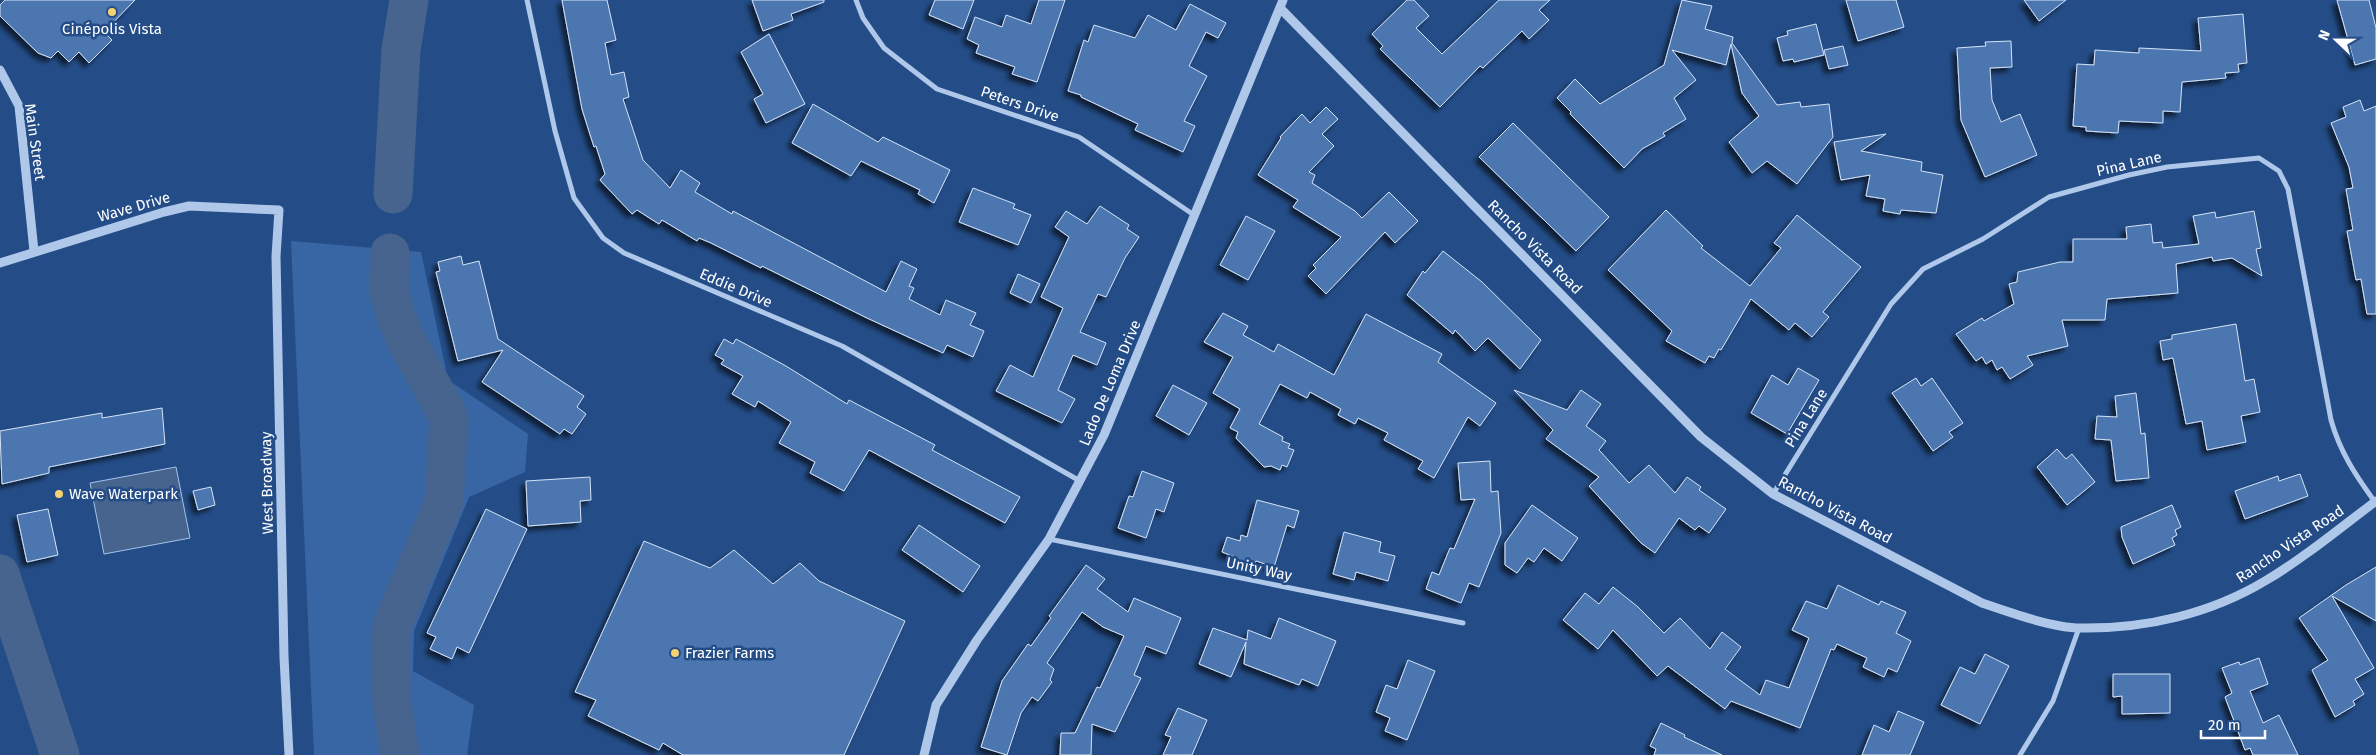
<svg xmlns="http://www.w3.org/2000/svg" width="2376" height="755" font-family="'Fira Sans',sans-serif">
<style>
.green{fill:#3866a5}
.water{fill:#46648e;stroke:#a3c3ea}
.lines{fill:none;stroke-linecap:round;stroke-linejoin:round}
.river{stroke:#46648e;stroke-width:39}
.building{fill:#4c76b0;stroke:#d4e3f7;filter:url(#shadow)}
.minor{stroke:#afc8ea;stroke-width:5}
.tertiary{stroke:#afc8ea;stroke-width:9}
.poi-dot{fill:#f4d272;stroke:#244d88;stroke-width:2}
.labels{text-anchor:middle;stroke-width:5;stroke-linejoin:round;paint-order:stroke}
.poi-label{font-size:15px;fill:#fff;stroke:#244d88;text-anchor:start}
.street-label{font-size:15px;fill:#fff;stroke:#244d88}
</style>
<defs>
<filter id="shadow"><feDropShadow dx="-4.5" dy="4.5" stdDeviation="2.5" flood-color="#0009"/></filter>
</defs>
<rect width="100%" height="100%" fill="#244d88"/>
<path class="green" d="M291,241L421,252L448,380L528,434L525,472L469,497L414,631L413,671L474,705L467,755H314Z"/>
<path class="water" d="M176,467L190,538L104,554L90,483Z"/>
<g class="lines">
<path class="river" d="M393,194L401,50L409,0
M390,253L389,291L397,319L406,340L449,417L444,502L391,629V696L400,755
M0,574L60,755"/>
</g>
<path class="building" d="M5,0H135L104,32L112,40L89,63L79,52L69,62L58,51L51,58L38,53L0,16V5Z
M562,0H607L616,40L605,43L611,75L624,72L629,97L623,99L643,160L670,188L681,170L700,183L695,192L732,214L733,211L886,292L901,261L917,269L909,286L914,288L909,299L940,315L946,300L976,313L970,325L984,331L973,357L947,345L943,353L867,318L762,266L761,268L711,243L699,238L697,241L662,220L659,224L637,210L632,214L600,180L605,174L596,146L594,147L582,109Z
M752,0H824V2L791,14L793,20L763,31Z
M935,0H974L963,29L929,15Z
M1039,0H1065L1037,82L1012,74L1015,67L976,53L979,45L967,39L975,17L1002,27L1006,15L1031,24Z
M1407,0H1414L1429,16L1416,28L1442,54L1499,0H1550L1539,10L1549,20L1529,39L1522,31L1483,68L1480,66L1440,107L1380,49L1383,46L1372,34Z
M1682,0L1712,6L1705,29L1733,37L1732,43L1777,105L1800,102L1801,107L1829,104L1833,137L1797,184L1767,161L1752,173L1729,142L1759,116L1742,93L1731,44L1726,65L1672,50L1696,80L1674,98L1686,119L1663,133L1665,136L1642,149L1624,168L1570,114L1571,112L1557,98L1575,79L1600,104L1664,65Z
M1846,0H1896L1904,27L1858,41Z
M2024,0H2066L2039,21Z
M2337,0H2369L2376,28V59L2355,65Z
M1190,4L1226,23L1218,38L1206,32L1189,66L1207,76L1184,121L1195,126L1183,152L1135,130L1138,124L1081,97V95L1068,91L1084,40L1088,42L1094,25L1135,38L1148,15L1176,30Z
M2243,14L2247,63L2238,64L2239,72L2225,73L2226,78L2182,82L2180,112L2163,111V123L2119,121L2118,133L2086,131V127L2073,126L2077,64L2094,65L2095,50L2139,53V48L2201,51L2198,18Z
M1816,24L1824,55L1794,62L1793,59L1783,61L1777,38L1788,35L1787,31Z
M769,34L805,104L766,123L754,99L763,94L741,52Z
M2011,41L2012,67L1990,68L1992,100L2001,122L2020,114L2037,155L1985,177L1961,120L1957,48L1986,46L1985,42Z
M1843,46L1848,65L1829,69L1824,50Z
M2360,100L2364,111L2376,106V314H2367L2361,279L2356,280L2347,231L2353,230L2346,189L2353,188L2349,167L2331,123L2346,117L2343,107Z
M813,104L878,142L883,137L950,170L934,203L918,194L920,190L861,161L851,176L792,143Z
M1326,107L1338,119L1322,134L1334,146L1309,172L1315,175L1312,183L1355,211L1362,218L1389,192L1418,221L1395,243L1385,232L1326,294L1308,276L1316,268L1313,265L1341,237L1293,207L1298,200L1258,175L1281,138L1280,137L1295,121L1302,114L1310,123Z
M1513,123L1609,217L1576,251L1479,157Z
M1886,134L1861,151L1922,162L1921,171L1943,175L1936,213L1901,210L1900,214L1883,211L1885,199L1866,196L1870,175L1841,180L1834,142Z
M973,188L1015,204L1013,208L1031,215L1018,245L959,222Z
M1100,206L1129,225L1127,229L1139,237L1125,258L1106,297L1098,294L1080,332L1106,343L1097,365L1073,355L1058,390L1075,399L1062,423L996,391L1010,365L1033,377L1063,308L1041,297L1069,237L1055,227L1066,211L1087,224Z
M1666,210L1703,246L1701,248L1750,286L1781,248L1774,243L1797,215L1861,267L1823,312L1829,317L1812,337L1795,323L1789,330L1751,299L1721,350L1719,349L1714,358L1709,356L1705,363L1666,341L1672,331L1608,270Z
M2254,211L2261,248L2256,249L2262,276L2232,258L2213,261L2212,257L2176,264L2178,293L2107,299L2105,320H2062L2068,346L2027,356L2033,365L2010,379L2002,367L1997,370L1992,360L1986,364L1982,357L1976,361L1956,334L1982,318L1984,321L2014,304L2009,284L2017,282L2018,272L2060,262H2073V239H2127L2126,227L2151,224L2153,243L2162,242L2163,248L2199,244L2193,216L2215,212L2216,218Z
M1246,216L1275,231L1248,280L1220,265Z
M1443,251L1482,282L1541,340L1520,369L1488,338L1475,351L1455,330L1453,334L1407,295L1423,271L1425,273Z
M461,256L463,265L479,261L498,339L584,396L577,407L586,414L572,434L564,429L560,434L482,382L503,350L458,361L436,272L440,271L438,262Z
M1018,274L1040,284L1031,303L1010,293Z
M1223,313L1248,326L1243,335L1274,352L1278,344L1334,375L1366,314L1442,354L1438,362L1496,403L1480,426L1468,417L1434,478L1418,469L1423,461L1384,440L1388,433L1358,418L1355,424L1338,415L1341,409L1310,392L1307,398L1280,384L1259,424L1283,437L1282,441L1290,444L1288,448L1294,450L1287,467L1282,465L1280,470L1271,466L1264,467L1236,438L1238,432L1230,428L1240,409L1213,393L1233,357L1204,342Z
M2236,324L2245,381L2254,379L2260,412L2241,416L2246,442L2207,450L2202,421L2186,424L2173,358L2163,360L2160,341L2172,339V335Z
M724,339L733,344L736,339L786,366L847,404L849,400L935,445L932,450L1020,497L1005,523L869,450L844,491L810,473L815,462L779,443L791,422L758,401L755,407L732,394L743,376L721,364L724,360L715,355Z
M1798,368L1819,380L1787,434L1751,413L1772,375L1788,385Z
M1916,378L1921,386L1932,378L1963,423L1949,432L1953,437L1933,451L1892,393Z
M1173,385L1207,403L1189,435L1156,416Z
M1514,390L1567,410L1581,390L1601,404L1586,426L1606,441L1599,450L1629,483L1649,465L1675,493L1687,477L1701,487L1699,490L1726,509L1709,533L1699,526L1695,530L1679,518L1655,553L1641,543L1589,486L1599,477L1546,439L1553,430Z
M2136,393L2141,434L2145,433L2149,478L2116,481L2111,440L2095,439L2097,416L2117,417L2115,396Z
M162,408L165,444L49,467V473L2,484L0,431L102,413V418Z
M2057,449L2066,459L2072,454L2095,482L2067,505L2037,467Z
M1490,461L1491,492L1498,491L1501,533L1479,587L1469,583L1461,603L1426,589L1432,572L1439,575L1450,548L1454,549L1475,499L1461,500L1458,463Z
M1142,471L1174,483L1164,512L1156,509L1146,538L1118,528L1129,496L1133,497Z
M2300,474L2308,496L2245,519L2235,491L2278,476L2279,481Z
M590,477L591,500L580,501L581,522L528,526L526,481Z
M211,487L215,505L198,510L193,491Z
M1257,500L1299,511L1294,528L1287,525L1274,567L1256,561L1252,567L1234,561L1235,557L1222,552L1227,537L1240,541L1241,535L1247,537Z
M1532,505L1578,538L1562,561L1544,548L1534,562L1528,558L1517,573L1505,565V543Z
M2172,505L2181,527L2175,530L2177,535L2172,538L2175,545L2133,564L2122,537L2121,527Z
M48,509L58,555L27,562L17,515Z
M486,509L527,529L469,653L457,647L452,659L430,649L436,637L427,633Z
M919,525L980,566L963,592L902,550Z
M1344,532L1381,542L1379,552L1395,556L1388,581L1356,572L1354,580L1333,574Z
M644,541L710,568L734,550L773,584L800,563L819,581L905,621L844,755H683L663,743L659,750L588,716L596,700L575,692Z
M1086,565L1105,579L1097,589L1128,612L1134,598L1181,618L1166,654L1146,646L1134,675L1141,678L1115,732L1092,724L1091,755H1060L1061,733H1075L1097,687L1100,688L1124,636L1103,627L1082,612L1047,663L1054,669L1050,680L1052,682L1038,701L1032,697L1021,713L1007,755L981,747L1002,681L1028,644L1031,646L1051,618L1049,616Z
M2376,567V621L2332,596L2374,668L2355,679L2364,694L2353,701L2355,705L2335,717L2312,670L2328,660L2299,618L2346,585Z
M1838,585L1879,605L1881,601L1906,612L1896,633L1911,641L1897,672L1888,668L1884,677L1863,667L1867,658L1837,644L1834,650L1831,649L1800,728L1731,701L1725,709L1668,666L1657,676L1613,630L1598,649L1563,620L1585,593L1599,604L1613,587L1638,607L1664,633L1680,618L1710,649L1722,632L1741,647L1725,669L1760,695L1766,680L1789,688L1809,638L1792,630L1806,601L1827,609Z
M1279,618L1336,641L1318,686L1302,679L1299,685L1244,664L1246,642L1231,677L1199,664L1213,628L1247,640L1248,630L1271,639Z
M1985,654L2009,666L1980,724L1941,705L1960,667L1975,674Z
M2259,658L2268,684L2250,691L2263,723L2279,715L2298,755H2253L2250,748L2245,750L2225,697L2232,693L2222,668L2239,662L2240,665Z
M1408,660L1435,671L1407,740L1385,731L1390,718L1376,712L1386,685L1397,689Z
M2113,674H2170V713L2122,714V696L2113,697Z
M1178,708L1207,720L1192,755H1163L1171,737L1165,735Z
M1898,711L1924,722L1910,755H1862L1874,725L1889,732Z
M1661,723L1685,735L1684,737L1722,755H1654L1656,749L1650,746Z"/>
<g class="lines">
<path class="minor" d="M527,0L555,131L574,198L603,238L624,253L842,346L1080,481
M856,0L863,18L884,48L937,89L1079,137L1194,215
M1773,494L1891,304L1923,269L1983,239L2049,197L2129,175L2167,167L2259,158L2279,171L2288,189L2331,420C2340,452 2356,476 2375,502
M1049,539L1463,623
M2020,755L2053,701L2079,628"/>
<path class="tertiary" d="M1280,8L1701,437L1773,494L1982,603C2008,612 2053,628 2081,628C2145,629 2210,614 2265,581C2304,558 2340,528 2376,501
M0,70L19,106L34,251
M0,263L164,212L189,206L279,210L276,256L284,657L289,755
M924,755L936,705L977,640L1049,539L1104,435L1283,0"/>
</g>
<g class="poi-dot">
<circle cx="112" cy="12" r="5"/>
<circle cx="59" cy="494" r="5"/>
<circle cx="675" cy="653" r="5"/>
</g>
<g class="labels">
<g class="poi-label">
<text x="112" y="34" text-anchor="middle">Cinépolis Vista</text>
<text x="69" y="499">Wave Waterpark</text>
<text x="685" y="658">Frazier Farms</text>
</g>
<g class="street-label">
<text transform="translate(1020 104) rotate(19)" y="5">Peters Drive</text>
<text transform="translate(35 142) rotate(82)" y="5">Main Street</text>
<text transform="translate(2129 164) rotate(-13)" y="5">Pina Lane</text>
<text transform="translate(134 207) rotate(-16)" y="5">Wave Drive</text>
<text transform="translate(1535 247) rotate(45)" y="5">Rancho Vista Road</text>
<text transform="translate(736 288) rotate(23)" y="5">Eddie Drive</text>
<text transform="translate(1110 383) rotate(-67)" y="5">Lado De Loma Drive</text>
<text transform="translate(1806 418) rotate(-58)" y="5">Pina Lane</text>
<text transform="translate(267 483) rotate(-91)" y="5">West Broadway</text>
<text transform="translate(1835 510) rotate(28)" y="5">Rancho Vista Road</text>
<text transform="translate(2290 544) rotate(-34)" y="5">Rancho Vista Road</text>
<text transform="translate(1259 569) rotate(12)" y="5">Unity Way</text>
</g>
</g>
<g transform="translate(2336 40) rotate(292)" stroke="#244d88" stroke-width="4" paint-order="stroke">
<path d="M0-4L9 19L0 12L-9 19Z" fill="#ffffff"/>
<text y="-8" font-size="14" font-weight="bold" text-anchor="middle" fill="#ffffff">N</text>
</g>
<path d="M2201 730v8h64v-8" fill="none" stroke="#ffffff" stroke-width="2.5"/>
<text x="2208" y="730" font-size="15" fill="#ffffff" stroke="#244d88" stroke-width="4" paint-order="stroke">20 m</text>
</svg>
